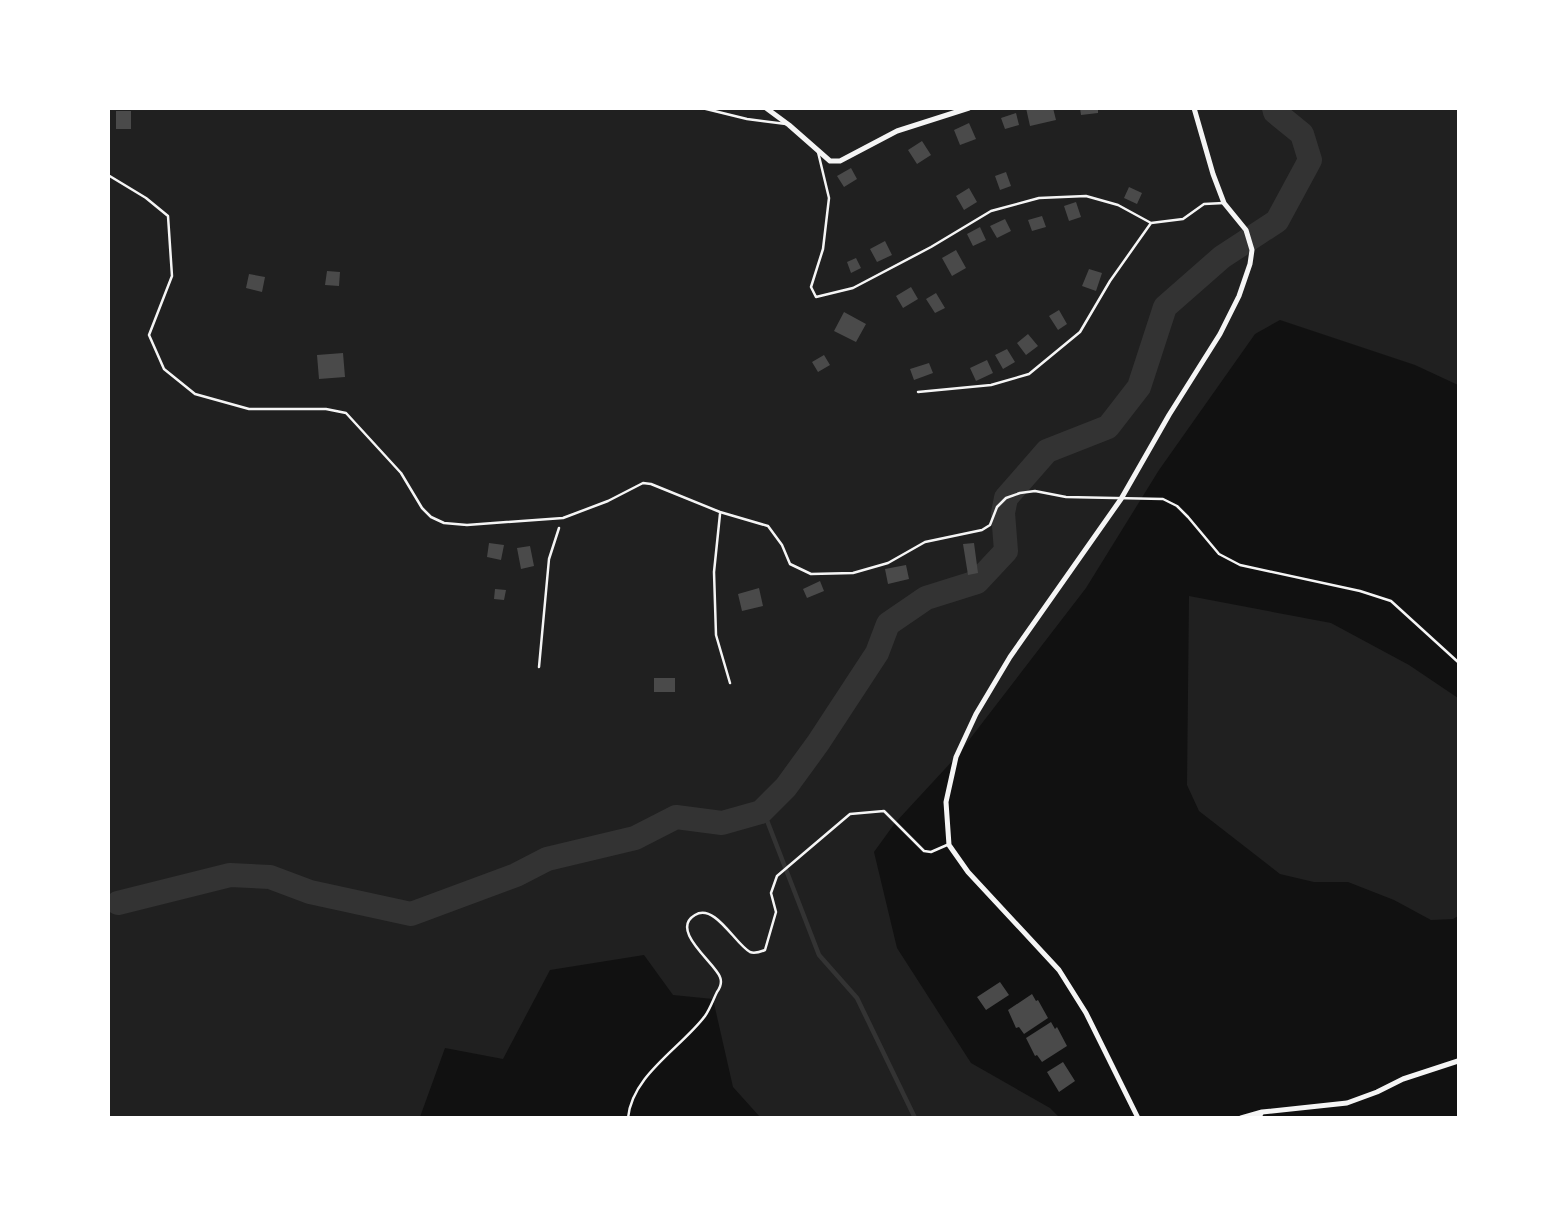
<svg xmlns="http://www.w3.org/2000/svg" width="1567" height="1226" font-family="'Open Sans',sans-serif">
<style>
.green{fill:#202020}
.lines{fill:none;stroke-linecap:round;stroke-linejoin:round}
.stream{stroke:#333;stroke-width:4.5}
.river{stroke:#333;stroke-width:24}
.building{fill:#4a4a4a}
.path{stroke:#f5f5f5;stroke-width:2.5}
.service{stroke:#f5f5f5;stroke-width:2.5}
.minor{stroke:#f5f5f5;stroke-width:5}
</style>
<rect width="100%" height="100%" fill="#111"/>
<path class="green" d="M108,109H1458V385L1415,365L1280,320L1255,334L1159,470L1086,588L956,757L895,823L874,852L897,948L971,1063L1050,1108L1059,1117H760L733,1087L713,999L673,995L644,955L550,970L503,1059L445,1048L420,1117H109Z
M1189,596L1331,623L1409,665L1458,698V916L1453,919L1431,920L1394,900L1348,882H1314L1280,874L1199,811L1187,785Z"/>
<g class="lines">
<path class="stream" d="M763,810L819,955L857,998L915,1118
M108,907L118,903"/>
<path class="river" d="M118,903L230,875L270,877L310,892L411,914L516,875L547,859L635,838L676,817L722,823L761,812L786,787L818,743L877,653L888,624L926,598L977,582L1006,551L1003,513L1006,498L1047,451L1108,427L1139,387L1165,307L1222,257L1277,221L1310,160L1302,134L1275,112L1274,108"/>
</g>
<path class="building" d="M1026,108H1053L1056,120L1030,126Z
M1080,108H1098V113L1081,115Z
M116,111H131V129H116Z
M1016,113L1019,125L1005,129L1001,118Z
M969,123L976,139L960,145L954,130Z
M922,141L931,155L917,164L908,150Z
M851,168L857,179L844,187L837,176Z
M1006,172L1011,186L1000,190L995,176Z
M1129,187L1142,193L1137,204L1124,198Z
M969,188L977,202L964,210L956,196Z
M1076,202L1081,217L1069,221L1064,206Z
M1042,216L1046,227L1032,231L1028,220Z
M1005,219L1011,231L997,238L990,226Z
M980,227L986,240L973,246L967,234Z
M885,241L892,255L877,262L870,249Z
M956,250L966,268L952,276L942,258Z
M856,258L861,268L851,273L847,262Z
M1089,269L1102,273L1096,291L1082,286Z
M327,271L340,272L339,286L325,285Z
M249,274L265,277L262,292L246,288Z
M911,287L918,299L903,308L896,296Z
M936,293L945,308L935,313L926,299Z
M1059,310L1067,324L1058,330L1049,316Z
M844,312L866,324L856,342L834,331Z
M1028,334L1038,346L1026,355L1017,343Z
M1007,349L1015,362L1003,369L995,355Z
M343,353L345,377L319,379L317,355Z
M824,355L830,365L818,372L812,362Z
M987,360L993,373L976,381L970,368Z
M929,363L933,373L914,380L910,369Z
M489,543L504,545L501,560L487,557Z
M974,543L978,573L968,575L963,544Z
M530,546L534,566L521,569L517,548Z
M906,565L909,579L888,584L885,569Z
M820,581L824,591L807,598L803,589Z
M759,588L763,606L742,611L738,594Z
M495,589L506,590L504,600L494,599Z
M654,678H675V692H654Z
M1000,982L1009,995L986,1010L977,997Z
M1032,994L1036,1001L1038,1000L1048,1018L1024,1034L1019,1027L1016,1028L1008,1010Z
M1051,1022L1055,1029L1057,1027L1067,1046L1042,1062L1037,1055L1035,1056L1026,1038Z
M1063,1062L1075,1081L1059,1092L1047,1072Z"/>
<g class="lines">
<path class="path" d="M539,667L549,559L559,528"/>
<path class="service" d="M702,108L747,119L786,124
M818,152L829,198L823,249L811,287L816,297L853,288L931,247L991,211L1039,198L1086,196L1118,205L1151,223L1183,219L1204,204L1224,203
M108,175L146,198L168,216L172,276L149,335L164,369L195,394L249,409H326L346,413L401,473L422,508L431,517L444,523L467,525L563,518L608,501L643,483L651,484L720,512L768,526L782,545L790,564L811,574L853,573L888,563L925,542L982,530L990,525L997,507L1006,498L1020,493L1035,491L1066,497L1163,499L1177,506L1188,517L1219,554L1240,565L1360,591L1391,601L1458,662
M918,392L991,385L1029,374L1080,332L1110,281L1151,223
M720,514L714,572L716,635L730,683
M628,1118C632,1075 681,1048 705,1016C710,1009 713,1000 717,992C720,988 722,982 720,977C715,963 669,930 695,915C715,903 735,944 750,952C755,954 760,952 765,950L776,912L771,893L777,876L850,814L884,811L924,851L931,852L947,845"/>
<path class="minor" d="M766,108L789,125L830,161H840L897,131L969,108
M1138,1118L1086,1013L1059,970L968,872L949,845L946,802L956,757L976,714L1010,657L1121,499L1169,415L1220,334L1239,296L1250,264L1252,250L1246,230L1224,203L1213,174L1194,108
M1241,1118L1262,1112
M1258,1118L1262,1112L1347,1103L1377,1092L1403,1079L1458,1061"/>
</g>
<rect width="1567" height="1226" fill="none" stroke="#ffffff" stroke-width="220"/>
</svg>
